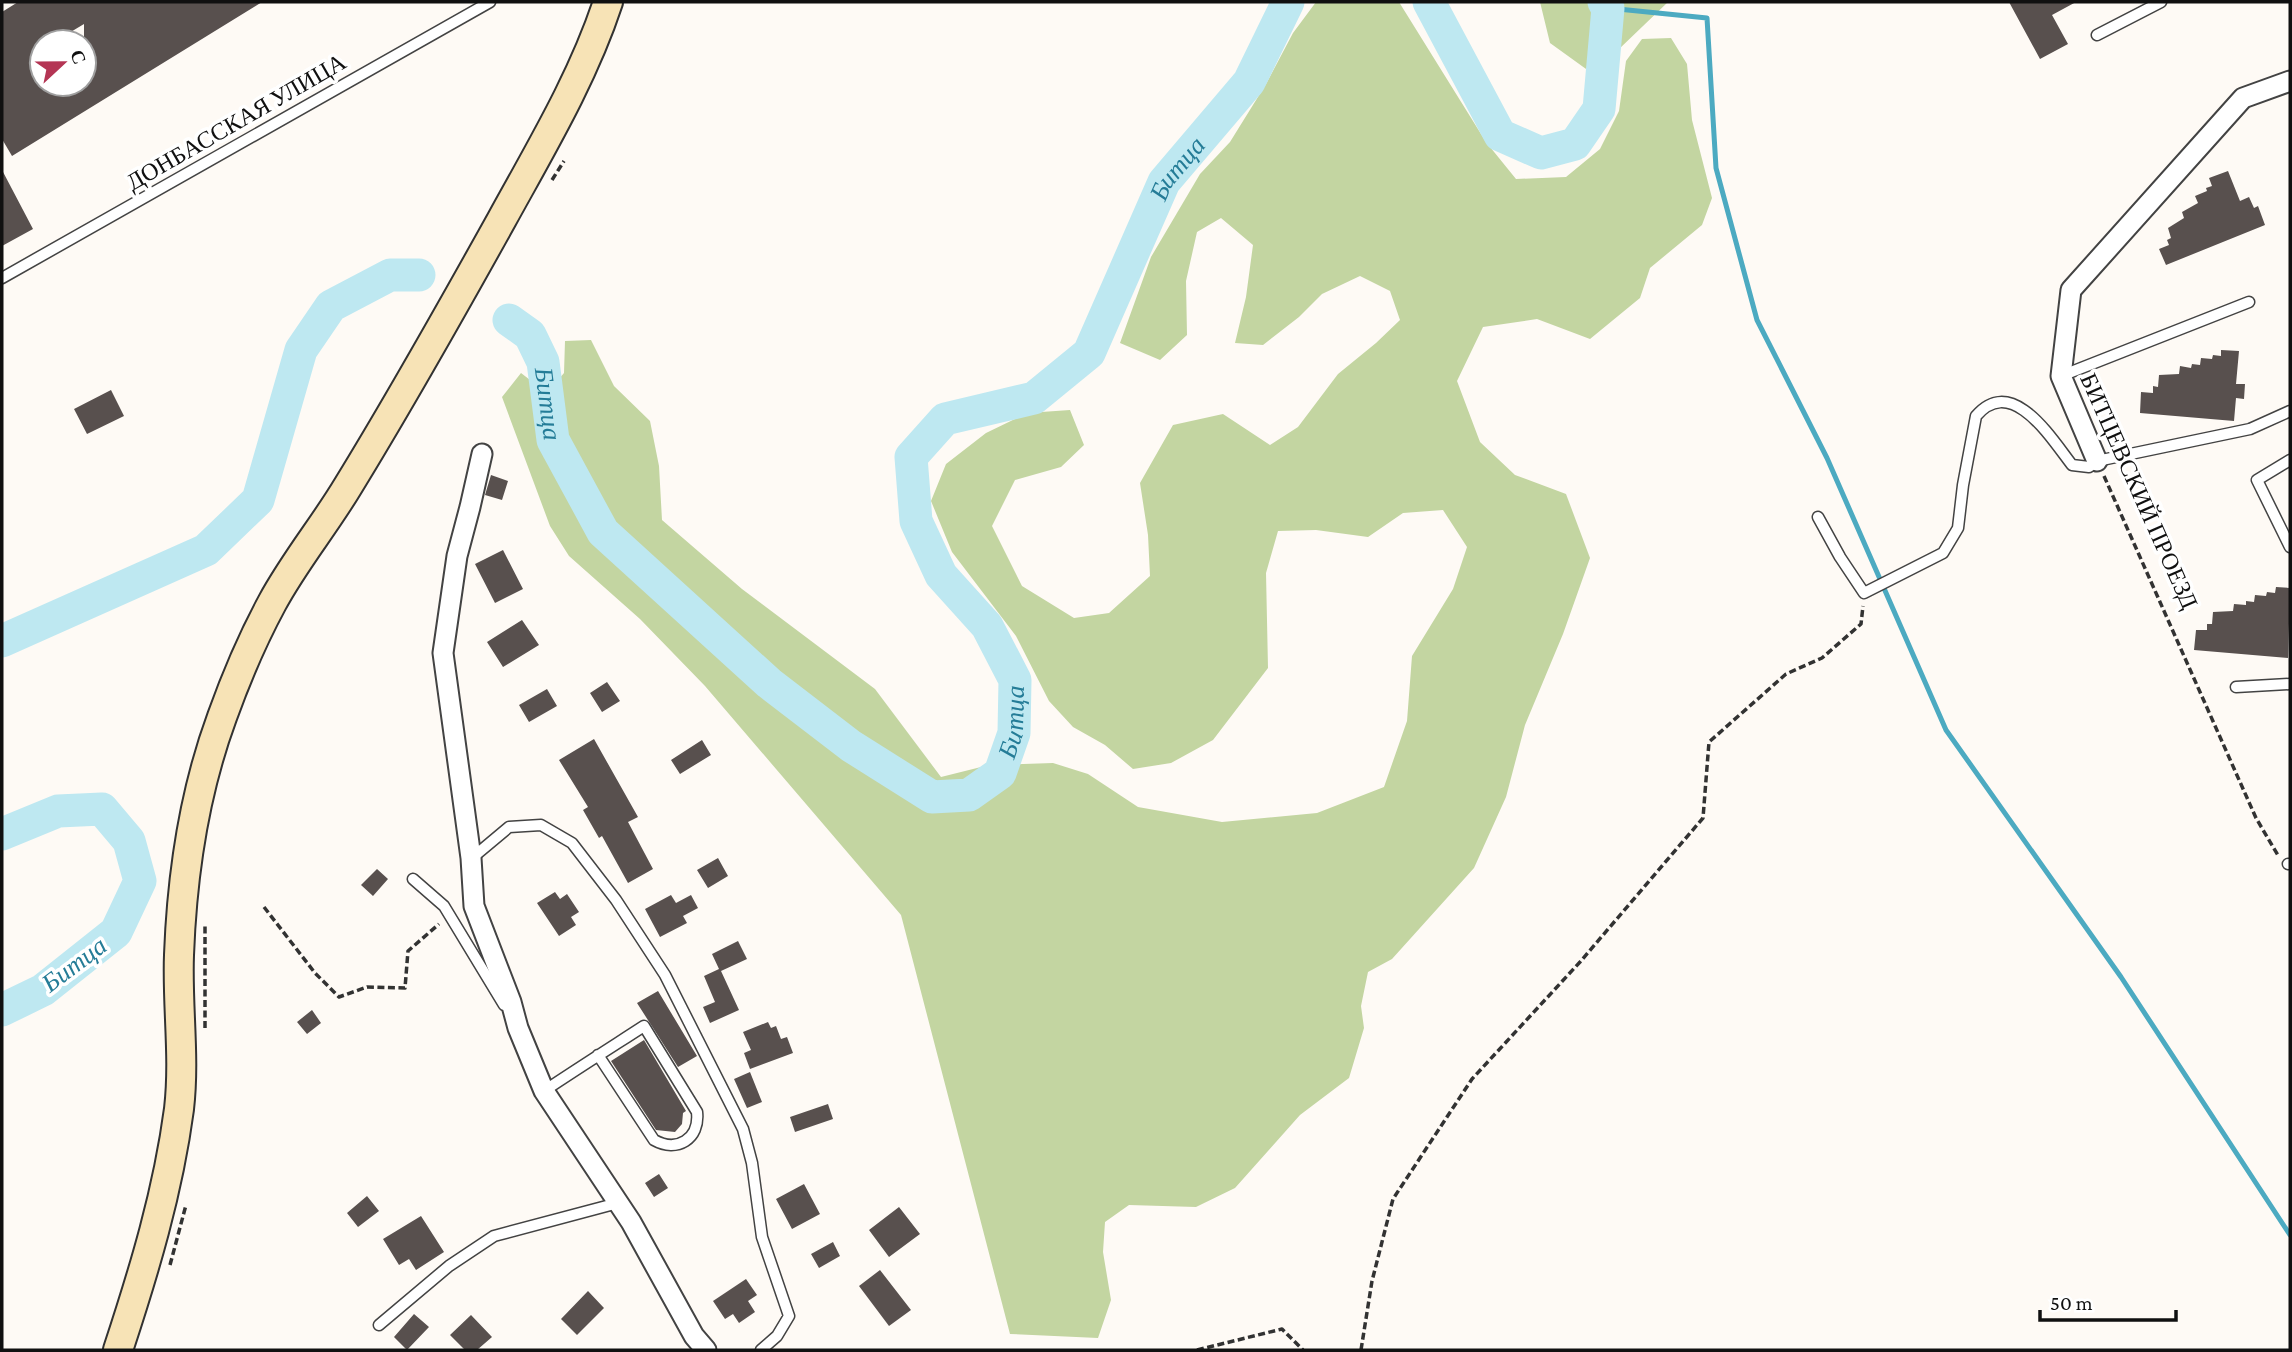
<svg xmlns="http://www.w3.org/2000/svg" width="2292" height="1352" font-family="'Crimson Pro',serif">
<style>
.forest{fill:#c3d5a1}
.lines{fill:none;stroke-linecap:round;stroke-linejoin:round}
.stream{stroke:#4caac1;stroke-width:5}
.river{stroke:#bee8f1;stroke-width:33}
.building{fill:#58504e;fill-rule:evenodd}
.lane-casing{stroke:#434343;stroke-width:13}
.street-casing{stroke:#434343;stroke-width:23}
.secondary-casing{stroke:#323232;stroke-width:32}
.path{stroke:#323232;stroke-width:3.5;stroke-dasharray:7 3.5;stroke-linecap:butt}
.lane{stroke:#fff;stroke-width:10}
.street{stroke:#fff;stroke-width:19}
.secondary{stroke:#f7e3b6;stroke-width:28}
.labels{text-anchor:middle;stroke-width:7;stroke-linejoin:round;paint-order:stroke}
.street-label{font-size:24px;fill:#101010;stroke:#fff}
.water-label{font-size:26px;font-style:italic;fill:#247c97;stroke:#fff}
</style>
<rect width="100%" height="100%" fill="#fefaf5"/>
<path class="forest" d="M1316,2H1399L1486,142L1516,179L1566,177L1600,149L1619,111L1626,61L1642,39L1671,38L1687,64L1692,120L1712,198L1702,225L1650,268L1640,298L1590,339L1537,319L1483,327L1457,381L1480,442L1515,475L1566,494L1590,558L1563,634L1525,725L1506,797L1474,868L1392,959L1368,972L1361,1006L1364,1028L1349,1078L1300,1115L1235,1188L1196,1207L1129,1205L1105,1222L1103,1252L1111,1300L1098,1338L1010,1334L901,915L705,686L640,619L569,556L550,526L502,397L521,373L547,393L564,373L565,341L591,340L614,386L650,421L659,466L662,520L742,589L875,689L941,777L989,765L1053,763L1088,774L1138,807L1222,822L1317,813L1384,787L1407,721L1412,656L1453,589L1467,547L1443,510L1403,513L1368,537L1316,530L1278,531L1266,573L1268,668L1213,740L1171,763L1133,769L1105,745L1073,727L1049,701L1016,636L952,552L931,501L946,464L986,433L1027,413L1070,410L1084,445L1061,467L1015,480L992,526L1022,586L1074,618L1109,613L1150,576L1148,535L1140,483L1173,425L1223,414L1270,445L1298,427L1338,374L1376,343L1400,320L1390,291L1360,276L1322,294L1299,317L1263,345L1235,343L1246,297L1253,245L1221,218L1197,232L1186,281L1187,335L1160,360L1120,343L1151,257L1200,174L1230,142L1266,84L1293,33Z
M1540,2H1668L1593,74L1550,43Z"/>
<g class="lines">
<path class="stream" d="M1608,8L1707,18L1716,168L1757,320L1827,458L1946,730L2121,977L2290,1235"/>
<g class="river">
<path d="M1429,2L1500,135L1541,153L1575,144L1599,109L1608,8L1604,2"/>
<path id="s1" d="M509,320L530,335L543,362L553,440L603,532L769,683L851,746L932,797L969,795L1000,773L1014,733L1015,680L987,626L941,575L916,521L911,457L945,419L1034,398L1089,353L1164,182L1249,82L1288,2"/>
<path d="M2,641L206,550L258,500L301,350L331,306L390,275H419"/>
<path d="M2,834L58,811L102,809L129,841L140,881L116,932L43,990L2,1010"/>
</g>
</g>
<path class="building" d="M18,2H262L12,156L2,139V12ZM84,24V84H42V42H54Z
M2009,2H2076L2052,15L2068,44L2040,59Z
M2,170L33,229L2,246Z
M2228,171L2240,201L2249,197L2254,208L2258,206L2265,225L2166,265L2159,249L2169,245L2167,240L2171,238L2168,228L2184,218L2182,212L2198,203L2195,196L2207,191L2206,188L2212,186L2209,178Z
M2221,350L2239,351L2236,384H2245L2244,399L2236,398L2234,421L2140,413L2141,392L2153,393V386L2158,387L2159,375L2179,374L2180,366L2191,368L2192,364L2200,365L2201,358L2212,359L2213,355L2221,356Z
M111,390L124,416L87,434L74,409Z
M491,475L508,481L502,500L485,495Z
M503,550L523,589L495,603L475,564Z
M2276,587L2290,588L2288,658L2194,650L2196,630H2207V624H2212L2213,612L2233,611L2234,604L2246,605V601L2254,602L2255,595L2266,596L2267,592L2275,593Z
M522,620L539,645L503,667L487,642Z
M607,682L620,701L602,712L590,693Z
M547,689L557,706L529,722L519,705Z
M594,739L638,817L628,822L653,869L628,883L602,836L599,838L583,810L588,807L559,760Z
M702,740L711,755L680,774L671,760Z
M718,858L728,876L708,888L697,870Z
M377,869L388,879L373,896L361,885Z
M555,892L560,899L567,894L579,912L571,917L576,925L559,936L537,903Z
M671,895L676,903L691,895L698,908L683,916L687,923L660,937L645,909Z
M738,941L747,959L721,971L739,1010L710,1023L703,1007L715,1002L704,976L719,969L712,954Z
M658,991L697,1056L678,1067L637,1003Z
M312,1010L321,1023L307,1034L297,1022Z
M768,1022L771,1028L776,1026L781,1039L787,1037L793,1053L750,1069L744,1053L751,1050L743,1032Z
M644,1040L686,1111L683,1113L682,1124L675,1132L656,1130L611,1061Z
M750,1072L762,1102L747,1108L734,1079Z
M828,1104L833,1119L795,1132L790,1117Z
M659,1174L668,1188L654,1197L645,1183Z
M804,1184L820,1214L792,1229L776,1199Z
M367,1196L379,1211L358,1227L347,1213Z
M899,1207L920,1234L889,1257L869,1230Z
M421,1216L444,1252L416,1270L409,1259L399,1265L383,1239Z
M833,1242L840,1256L819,1268L811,1254Z
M880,1270L911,1310L889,1326L859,1286Z
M746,1279L757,1295L748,1301L755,1312L739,1323L733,1314L725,1319L713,1301Z
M588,1291L604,1308L577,1335L561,1319Z
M414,1314L429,1327L407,1350L394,1337Z
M471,1315L492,1337L477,1350H465L450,1335Z"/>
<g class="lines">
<defs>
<path id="lane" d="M2097,35L2161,2
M2,278L490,2
M2061,376L2249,302
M2290,460L2257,480L2290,547
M1818,517L1840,557L1864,593L1943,553L1958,528L1963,485L1976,416C2012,374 2051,438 2072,465L2089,467L2097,461L2250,429L2290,411
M2236,687L2290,684
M472,858L509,827L541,825L572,843L616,900L665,975L743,1129L752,1163L762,1237L789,1316L777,1336L761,1350
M2288,864H2290
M413,879L444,906L504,1005
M544,1091C577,1069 610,1048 644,1026L697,1112C700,1139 677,1153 654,1140L598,1055
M379,1325L449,1266L494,1236L618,1203"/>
<path id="street" d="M482,454L470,507L457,556L443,653L471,858L474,906L511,1002L518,1028L544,1091L631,1222L694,1336L706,1350
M2097,461L2061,376L2071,290L2243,98L2290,81"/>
<path id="secondary" d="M118,1350C144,1271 168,1192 179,1109C185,1057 177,1006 179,955C182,874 194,793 222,717C236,678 252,640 272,603C294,562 324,526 348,486C402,398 452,309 502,219C541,148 583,78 608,2"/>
</defs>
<use href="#lane" class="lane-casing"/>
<use href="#street" class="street-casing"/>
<use href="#secondary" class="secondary-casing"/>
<path class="path" d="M552,180L564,161
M2104,476L2256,818L2279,857
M264,907L315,973L339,997L367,987L405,988L408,951L439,924
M205,1028V923
M170,1265L186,1205
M1197,1350L1282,1329L1303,1350
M1361,1350L1372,1281L1393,1199L1472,1079L1580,962L1703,818L1709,742L1786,674L1822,658L1861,624L1863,606"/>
<use href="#lane" class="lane"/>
<use href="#street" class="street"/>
<use href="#secondary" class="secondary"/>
</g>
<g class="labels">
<g class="street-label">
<text transform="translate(236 122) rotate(-30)" y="8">ДОНБАССКАЯ УЛИЦА</text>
<text transform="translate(2139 491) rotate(66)" y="8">БИТЦЕВСКИЙ ПРОЕЗД</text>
</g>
<g class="water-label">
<text dy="9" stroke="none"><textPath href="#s1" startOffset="1505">Битца</textPath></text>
<text dy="9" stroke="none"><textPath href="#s1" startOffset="98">Битца</textPath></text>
<text dy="9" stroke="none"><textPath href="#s1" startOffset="791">Битца</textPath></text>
<text transform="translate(74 964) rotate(-37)" y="9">Битца</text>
</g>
</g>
<rect width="2292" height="1352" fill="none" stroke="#101010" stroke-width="7"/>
<g transform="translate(63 63) rotate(68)"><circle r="33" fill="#ffffff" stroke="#9f9f9f" stroke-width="2"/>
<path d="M0-5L12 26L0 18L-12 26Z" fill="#b43554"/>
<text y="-10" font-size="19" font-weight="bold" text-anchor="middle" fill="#101010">С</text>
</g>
<path d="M2040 1310v10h136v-10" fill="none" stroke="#101010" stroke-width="3.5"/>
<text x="2050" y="1310" font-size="21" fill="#101010" stroke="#ffffff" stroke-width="5" paint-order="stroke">50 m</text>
</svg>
